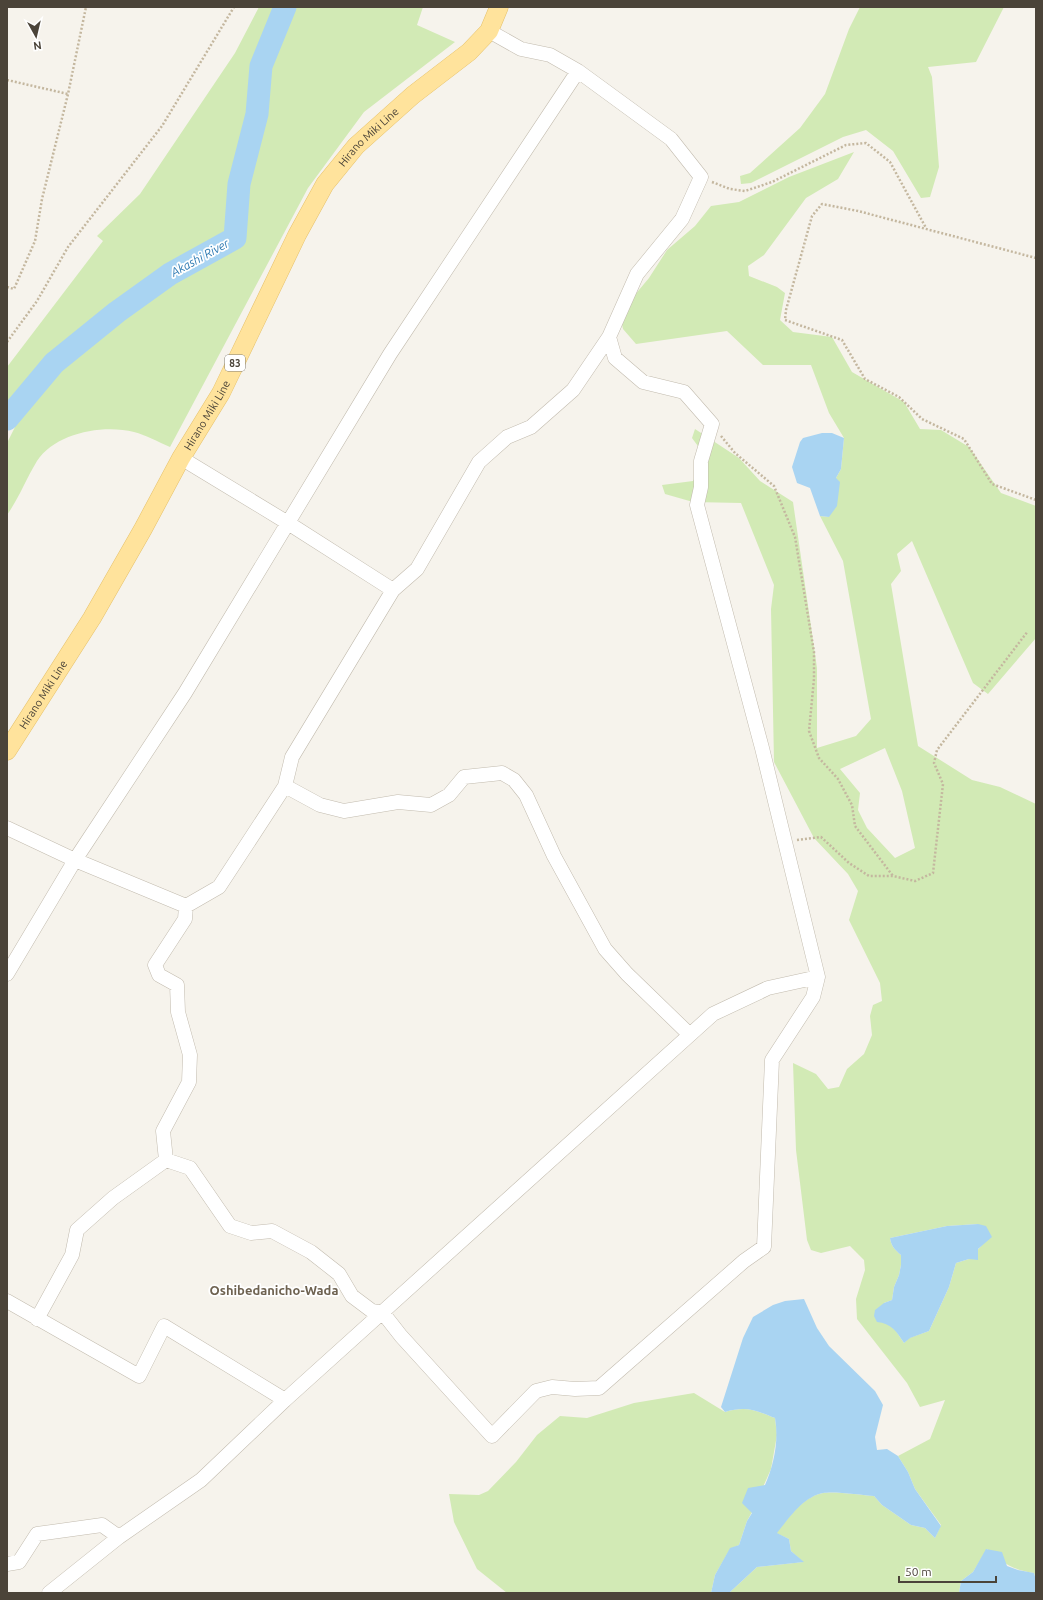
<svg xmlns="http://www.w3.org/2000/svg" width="1043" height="1600" font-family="Ubuntu,sans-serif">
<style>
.green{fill:#d2eab5;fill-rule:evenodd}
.water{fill:#a9d4f2}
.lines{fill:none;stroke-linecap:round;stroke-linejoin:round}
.river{stroke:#a9d4f2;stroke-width:23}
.minor-casing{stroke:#c2bbae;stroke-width:15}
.major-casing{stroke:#e6c16a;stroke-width:19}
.path{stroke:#c4b79f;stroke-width:2.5;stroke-dasharray:2 2;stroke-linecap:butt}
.minor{stroke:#fff;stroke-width:14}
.major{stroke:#ffe39c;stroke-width:18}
.labels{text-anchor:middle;stroke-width:3.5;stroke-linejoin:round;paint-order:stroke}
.shield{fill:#fff;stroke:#817c74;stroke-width:1}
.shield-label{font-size:10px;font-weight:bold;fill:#4b4439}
.street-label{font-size:11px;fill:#4b4439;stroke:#fff}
.water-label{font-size:12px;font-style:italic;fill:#2e7ab2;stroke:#fff}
.quarter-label{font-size:13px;font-weight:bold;fill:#6e6250;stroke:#fff}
</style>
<rect width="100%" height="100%" fill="#f6f3ec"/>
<path class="green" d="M259,7H423L417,25L455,42L364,112L308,188L170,447C158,442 146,435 134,432C103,424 55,433 37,461C26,479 19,498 7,515V443L15,427L7,422V367L103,241L97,236L140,194L235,53Z
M860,7H1004L976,62L928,67L932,77L939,167L930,197L921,198L893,151L866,130L843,137L751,183L741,184L740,176L750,173L800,128L825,94L849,29Z
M854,152L838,179L806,198L764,255L748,266L749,276L777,287L785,293L780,320L793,332L832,337L852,372L904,402L920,429L941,430L969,447L1001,493L1036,506V638L988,694L973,683L912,541L897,554L901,571L891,584L918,746L972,780L1000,787L1036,804V1580L1034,1573C1010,1569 1005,1564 987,1549L973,1572L961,1581L959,1593H729L757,1567L803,1562L791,1551L789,1539L776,1533C789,1518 802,1497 823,1493C834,1491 862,1495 874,1496L882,1505L911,1525L925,1528L935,1538L941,1525L915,1489L908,1472L898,1456L930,1439L945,1400L920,1407L907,1383L857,1319L856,1299L865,1270L864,1260L850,1246L821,1253L811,1250L807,1240L796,1150L793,1063L816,1074L828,1089L839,1087L847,1069L864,1054L872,1035L870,1016L873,1005L882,1001L880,983L849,920L858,891L848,874L814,838L774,762L771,609L774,585L741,503L693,502L665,494L662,485L693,481L698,472L703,453L692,438L695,429L739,458L760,481L793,502L817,668V748L856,736L871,719L843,561L820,516L829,517L836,478L841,469L844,438L829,413L811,365H763L727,331L636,344L623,329L621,320L623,309L649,278L667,250L695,226L711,206L739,202L789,177ZM885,748L902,791L915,848L895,858L867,828L858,810L860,793L840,769ZM978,1224L984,1243L969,1259L956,1263L949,1287L929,1331L909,1338L904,1343L896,1331L886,1322L884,1303L892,1300L894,1287L899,1275L901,1265V1255C895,1250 891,1246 890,1238L947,1226Z
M694,1393L725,1412C746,1406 755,1410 775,1418L777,1435L771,1469L752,1512L747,1521L739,1545L730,1549L715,1575L711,1593H507L477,1569L454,1522L449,1494L479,1495L488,1491L516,1462L537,1435L560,1416L587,1418L634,1403Z"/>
<path class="water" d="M822,433H832L844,438L841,469L836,478L840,482L837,506L829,517L820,516L810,488L797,483L792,467L800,442L803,438Z
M978,1224L986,1226L992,1237L978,1249V1260L969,1259L956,1263L949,1287L929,1331L910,1338L904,1343C897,1332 891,1323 877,1322L874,1316L875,1310L884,1303L892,1300L894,1287L899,1275L901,1265V1255C895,1250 891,1246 890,1238L947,1226Z
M804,1299L817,1328L829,1346L875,1391L883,1405L875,1437L877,1450L887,1449L898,1456L908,1472L915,1489L941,1526L935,1538L925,1528L911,1525L882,1505L874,1496C862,1495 834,1491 823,1493C803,1497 789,1518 777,1533L789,1539L791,1551L804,1562L757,1567L729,1593H711L715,1575L730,1548L739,1545L747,1521L752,1513L742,1503L748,1488L765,1485C774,1464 779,1441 775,1418C755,1410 746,1406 725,1412L721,1407L743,1338L753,1317L773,1305L785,1301Z
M986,1549L1002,1552L1007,1566L1018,1570L1034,1573L1036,1580V1593H959L961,1581L973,1572Z"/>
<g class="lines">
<path class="river" d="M7,419L54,363L117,312L170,274L235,238L239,184L257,114L261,66L285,7"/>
<defs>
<path id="minor" d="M181,458L288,523L393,590
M285,786L320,805L344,811L398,802L431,805L449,795L464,777L502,773L514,780L526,795L554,856L605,949L627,974L689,1034
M7,828L75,860L186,906
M186,906L219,887L285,786L292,757L393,590L417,569L479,462L507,437L531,427L573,390L609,337L637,274L682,219L701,177L671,139L578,71L550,55L521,49L489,31
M7,974L75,860L185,693L390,354L578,71
M166,1160L190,1168L230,1226L251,1233L272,1231L311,1252L339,1274L352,1296L372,1311L383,1313L401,1336L492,1436L536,1391L552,1387L575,1389L599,1388L744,1261L764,1247L772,1060L813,997L818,977L762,748L697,505L701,487V461L712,424L684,392L643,382L615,358L609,337
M166,1160L163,1131L189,1082L190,1055L178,1012L177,985L159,975L155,965L185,919L186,906
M7,1301L139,1376L164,1326L285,1400
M37,1319L72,1255L77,1230L113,1198L166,1160
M7,1564L19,1562L37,1534L102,1525L119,1537
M49,1593L119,1537L201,1480L285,1400L713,1014L768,988L818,977"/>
<g id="major">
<path id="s1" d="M7,751L92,618L143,529L181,458L221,393L297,235L325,184L356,146L413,95L469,52L489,31L499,7"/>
</g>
</defs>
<use href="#minor" class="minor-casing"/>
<use href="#major" class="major-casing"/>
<path class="path" d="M7,80L68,94
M712,182L730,189L745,191L772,182L846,145L866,143L890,162L926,228
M1036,258L858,211L822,204L812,216L786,310L785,320L842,340L865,379L899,397L922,419L964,439L992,484L1036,500
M7,287L14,289L35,241L42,199L68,94L86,7
M7,342L37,301L68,247L162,126L234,7
M721,436L735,453L774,486L795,537L814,652V679L809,731L819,758L838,779L852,805L855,826L893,876
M797,840L821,837L849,863L869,876H893L915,881L933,873L943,784L934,763L937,750L1028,631"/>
<use href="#minor" class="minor"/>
<use href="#major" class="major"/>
</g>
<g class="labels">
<rect class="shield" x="225" y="355" width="20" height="16" rx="3"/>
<g class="shield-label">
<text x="235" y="367">83</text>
</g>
<g class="street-label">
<text dy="4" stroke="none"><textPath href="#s1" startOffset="715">Hirano Miki Line</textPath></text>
<text dy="4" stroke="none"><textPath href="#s1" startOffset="391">Hirano Miki Line</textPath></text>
<text dy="4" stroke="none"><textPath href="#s1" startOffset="67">Hirano Miki Line</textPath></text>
</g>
<g class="water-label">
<text transform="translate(200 258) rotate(-29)" y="4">Akashi River</text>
</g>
<g class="quarter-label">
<text x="274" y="1295">Oshibedanicho-Wada</text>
</g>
</g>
<rect width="1043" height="1600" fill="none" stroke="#4b4439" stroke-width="16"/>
<g transform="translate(36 36) rotate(172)" stroke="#ffffff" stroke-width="3" paint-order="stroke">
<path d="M0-3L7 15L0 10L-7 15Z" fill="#4b4439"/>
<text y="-6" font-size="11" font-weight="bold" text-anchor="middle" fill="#4b4439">N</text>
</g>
<path d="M899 1576v6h97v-6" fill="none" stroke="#4b4439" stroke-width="2"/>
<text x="905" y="1576" font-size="12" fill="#4b4439" stroke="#ffffff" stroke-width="3" paint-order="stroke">50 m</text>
</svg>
